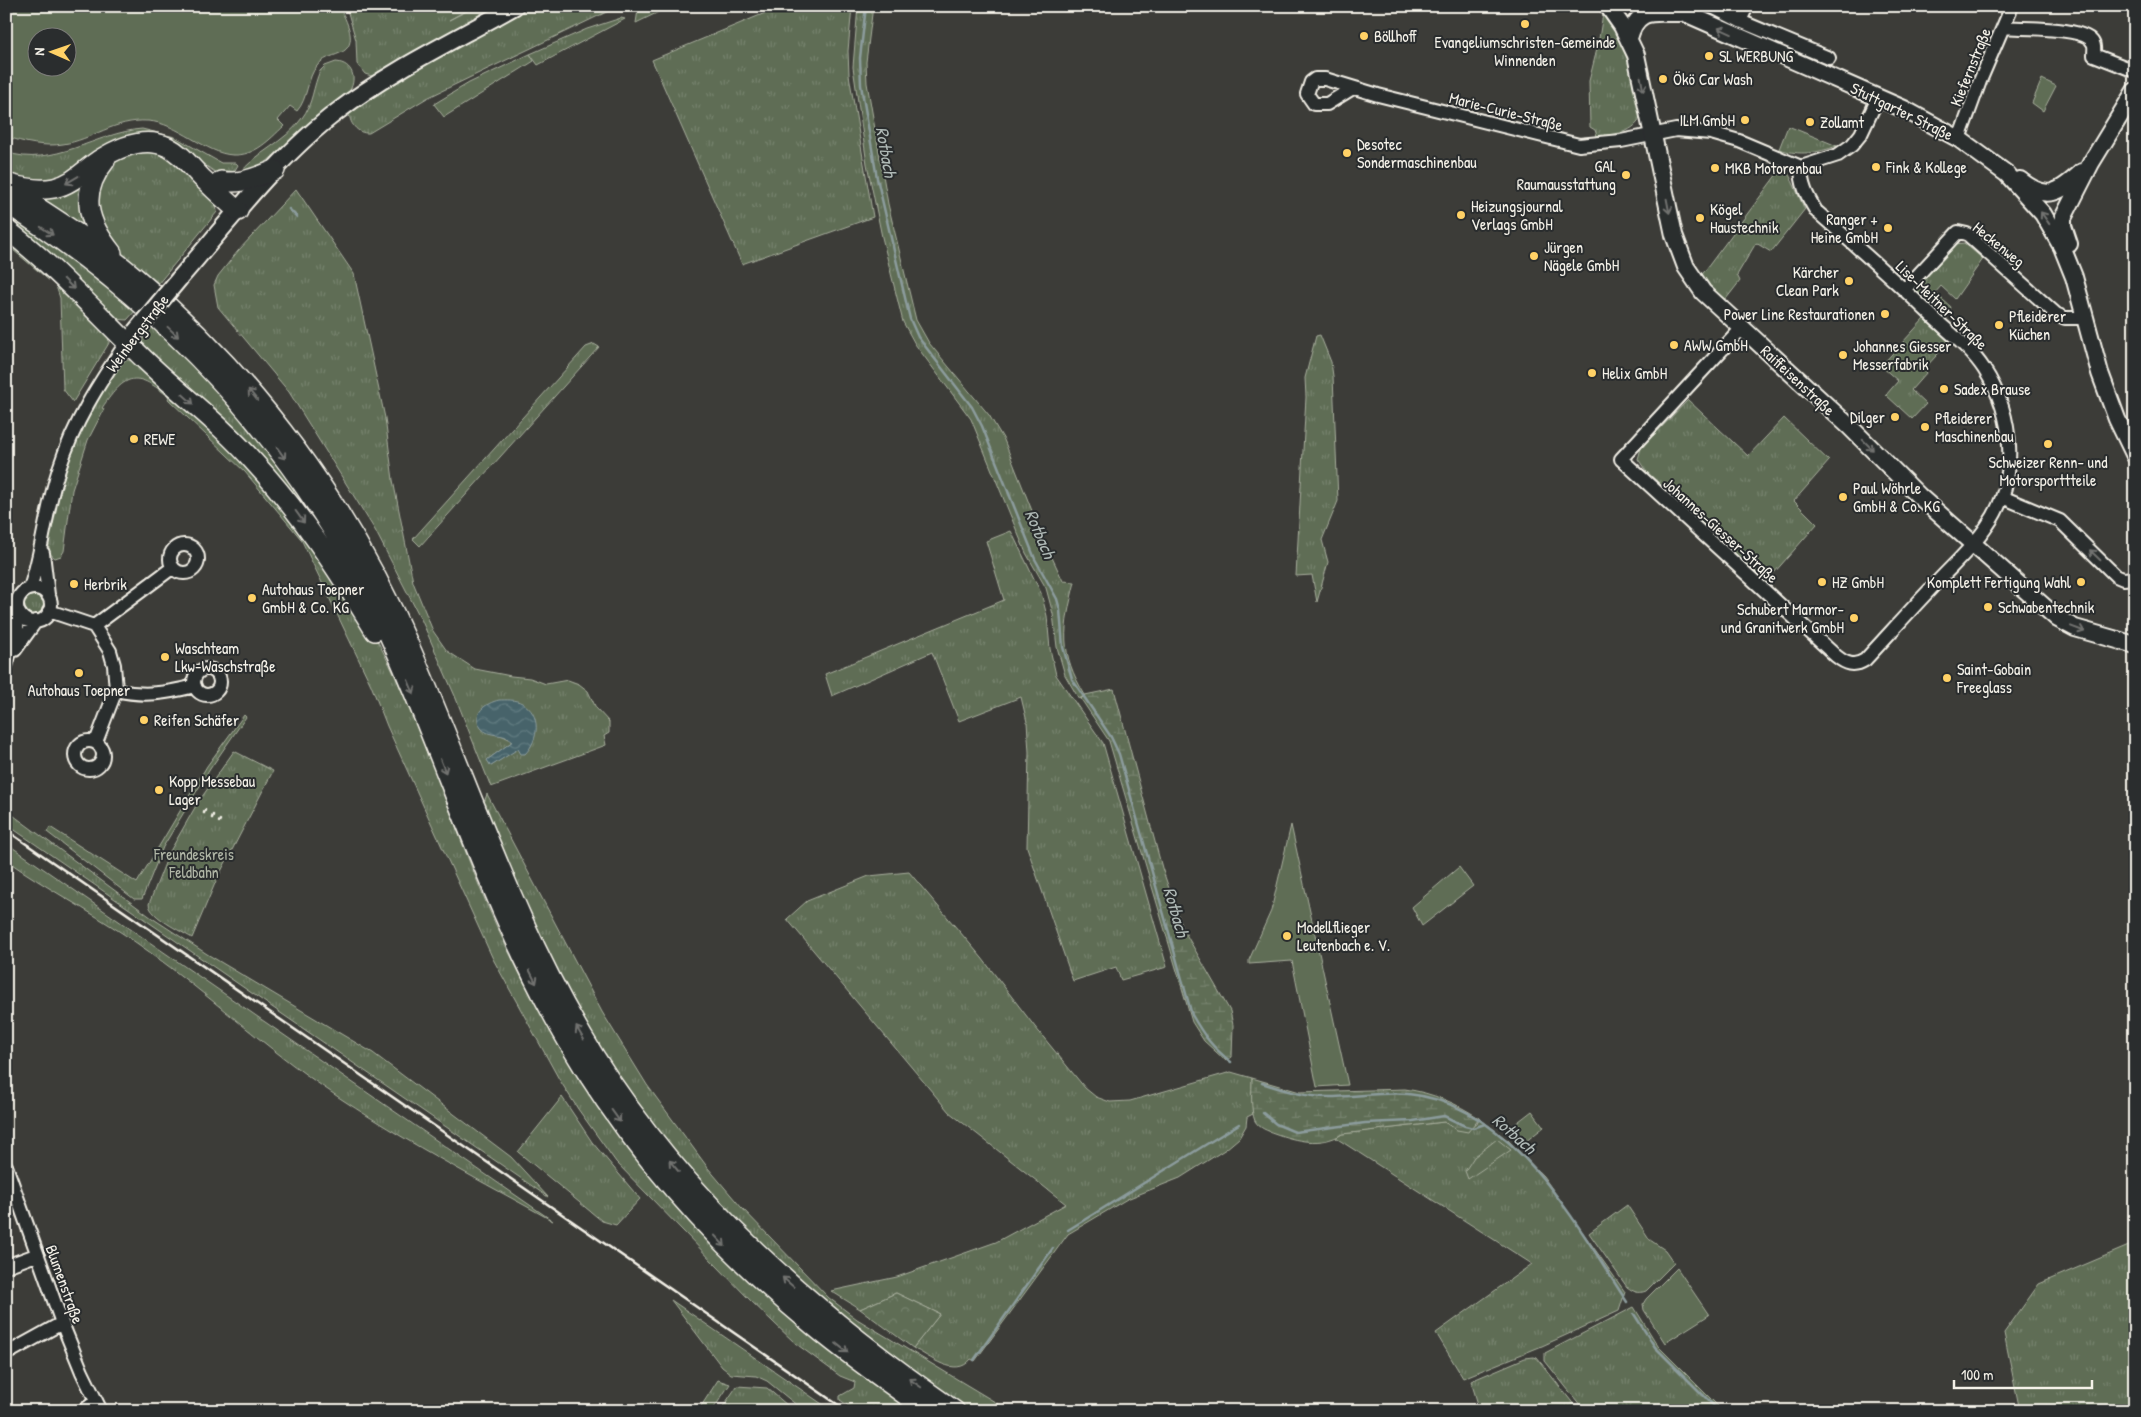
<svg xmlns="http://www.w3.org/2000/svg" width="2141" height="1417" font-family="'Patrick Hand',sans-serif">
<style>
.grass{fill:url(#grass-tufts);stroke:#a9af9e;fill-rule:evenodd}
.forest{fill:url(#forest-crowns);stroke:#a9af9e}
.wetland{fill:url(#wetland-marsh);stroke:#a9af9e}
.garden{fill:#5e6d55;stroke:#a9af9e;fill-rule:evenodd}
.water{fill:url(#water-waves);stroke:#8c9c9d}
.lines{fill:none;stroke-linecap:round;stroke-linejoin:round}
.stream{stroke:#8c9c9d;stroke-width:2.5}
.minor-casing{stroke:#f4f1e8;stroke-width:16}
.major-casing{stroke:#f4f1e8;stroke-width:20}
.highway-casing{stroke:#f4f1e8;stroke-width:22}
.minor{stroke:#2a2d2e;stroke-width:12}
.major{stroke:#2a2d2e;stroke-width:16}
.highway{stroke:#2a2d2e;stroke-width:19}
.rail{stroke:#f4f1e8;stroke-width:2.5}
.major-bridge-casing{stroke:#f4f1e8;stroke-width:20;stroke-linecap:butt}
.major-bridge{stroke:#2a2d2e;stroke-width:16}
.oneway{stroke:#71726f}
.poi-dot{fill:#ffd166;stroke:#2a2d2e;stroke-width:2}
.labels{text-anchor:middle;stroke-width:4;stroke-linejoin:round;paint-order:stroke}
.poi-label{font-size:16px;fill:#f4f1e8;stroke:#2a2d2e;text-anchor:start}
.street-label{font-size:16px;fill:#f4f1e8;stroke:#2a2d2e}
.park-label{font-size:16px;fill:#b0b6a6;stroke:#2a2d2e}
.water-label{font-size:18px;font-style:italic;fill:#afb9b6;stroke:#2a2d2e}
</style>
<defs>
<pattern id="grass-tufts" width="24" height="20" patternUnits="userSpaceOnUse" patternTransform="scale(1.25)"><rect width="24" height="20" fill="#5e6d55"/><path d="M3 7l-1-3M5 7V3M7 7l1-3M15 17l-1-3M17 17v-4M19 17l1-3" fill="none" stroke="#76826d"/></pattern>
<pattern id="forest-crowns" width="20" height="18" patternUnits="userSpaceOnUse" patternTransform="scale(1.25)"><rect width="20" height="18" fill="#5e6d55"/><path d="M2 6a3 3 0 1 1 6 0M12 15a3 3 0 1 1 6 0" fill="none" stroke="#76826d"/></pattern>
<pattern id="wetland-marsh" width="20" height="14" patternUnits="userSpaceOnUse" patternTransform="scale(1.25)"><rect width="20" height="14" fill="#5e6d55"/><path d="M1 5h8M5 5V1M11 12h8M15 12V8" fill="none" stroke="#76826d"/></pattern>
<pattern id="water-waves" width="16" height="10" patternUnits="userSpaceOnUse" patternTransform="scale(1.25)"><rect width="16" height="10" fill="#47646b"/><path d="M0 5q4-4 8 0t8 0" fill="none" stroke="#627b80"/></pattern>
</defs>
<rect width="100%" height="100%" fill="#3c3c38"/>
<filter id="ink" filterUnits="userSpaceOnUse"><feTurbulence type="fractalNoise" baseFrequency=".02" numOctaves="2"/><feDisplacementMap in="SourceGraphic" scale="10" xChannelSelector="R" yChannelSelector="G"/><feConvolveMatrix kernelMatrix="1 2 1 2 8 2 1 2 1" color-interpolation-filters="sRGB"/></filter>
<g filter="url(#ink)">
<path class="grass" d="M346,6H474L449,20L477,6H502L375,77L365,74L357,64L356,40Z
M527,6H619L427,98L369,133C357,134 349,123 349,111L376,90Z
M641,6H671L636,23L638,10Z
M782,6H852L848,51L849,75L873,217L742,264L652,60Z
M858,6H873L866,62L867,83L888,204L916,320L929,343L989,415L1004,440L1042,536L1063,581L1075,582C1063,629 1059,652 1085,695L1079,699L1065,675L1057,647L1053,614L1046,588L1026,553L1016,529L971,419L915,344L903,322L882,237L867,164L853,67Z
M1604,7L1624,37L1643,109C1639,133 1618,134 1597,136L1595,130L1590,127L1589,81L1598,45Z
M621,18L625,19L538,65L530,54L587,29Z
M336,62C353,63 358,80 348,93C341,103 327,110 318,118C295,137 273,157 249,176L239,175C255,152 285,143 302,118C313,104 313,86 320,71L325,66Z
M1788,126L1837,146C1817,153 1800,156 1779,149Z
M142,129L175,137L221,163H236L238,165L230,179L222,177L175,144L162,139L66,178L23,182L6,174V152C53,169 97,132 142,129Z
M161,150L215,196L217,212L158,284L110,244L102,235L93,192L98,179L121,153Z
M1783,166C1793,178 1797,195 1805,209L1771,252L1756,243L1737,275L1740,281L1726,299L1719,296L1701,276Z
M89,174L88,232L34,194Z
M296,189L354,274L385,418L393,480L413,582L433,631L447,651L475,669L511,676L530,678L546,684L568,680L579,684L588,691L596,708L609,722V733L604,736L606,745L491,787L455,696L421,619L375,530L289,392L218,307L214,285L218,276L238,251ZM499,734L533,743L518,748L491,766L487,760L513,741Z
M6,214L70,257L137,309L127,320L115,319L6,223Z
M6,234L108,336L109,343L106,348L73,402L63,389L60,298L56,286L6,244Z
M1964,243L1983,259L1955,299L1941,286L1935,293L1951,307L1945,323L1914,292L1916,281L1920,283L1954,244Z
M1924,319L1949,342L1924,369L1927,372L1911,390L1926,404L1912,419L1886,395L1898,381L1881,366Z
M152,325C176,348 201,370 222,395C272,453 317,515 350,584L142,345L144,335Z
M1320,335L1331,362L1333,376L1338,501L1322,540L1328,562L1317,602L1312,575L1296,576L1306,397L1305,378L1316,336Z
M594,344L599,347L420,546L413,539L586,347Z
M126,360H134L252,463L371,629C423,722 452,828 496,925C555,1052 634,1176 738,1270C756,1286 776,1301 795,1316C834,1348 874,1379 913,1411H856L840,1400V1396L854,1388L855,1382L840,1376L795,1343L750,1300L616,1162L578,1109L559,1079L493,959L387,726L371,685L301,539L245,472L168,399L169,397C137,371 126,372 102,408L104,409L88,440L72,490L64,551L61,556L55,558L49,553V529L62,475L82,425L119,364Z
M1688,400L1748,456L1784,418L1829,461L1794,501L1817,524L1766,582L1646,471L1638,459L1642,445L1651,434L1653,436Z
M1011,531L1041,593L1047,616L1050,649L1056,675L1103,743L1167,967L1121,980L1116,967L1073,981L1027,847L1029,752L1027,722L1021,697L959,721L932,652L832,696L825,674L1004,600L986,541Z
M22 604a12 12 0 1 1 24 0a12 12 0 1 1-24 0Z
M244,715L246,717L210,769L163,847L142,899H134L47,832L50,827L137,883L207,766Z
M234,751L273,771L216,881L192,938C181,931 150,917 149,904L169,853L197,804Z
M487,794L602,1012L647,1085L708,1168L741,1207L829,1298L857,1319L1010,1411H967L951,1401L829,1309L703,1189L607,1063L539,940L483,806Z
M6,810L152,918L207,954L373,1053L511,1157L548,1197L6,824Z
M6,843L553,1221C465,1172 374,1126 293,1065C237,1023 186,976 128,937C88,910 46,888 6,860Z
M909,872L982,958L1035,1027L1085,1088L1096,1097L1110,1102L1130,1101L1231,1072L1252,1078L1253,1114L1247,1117L1246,1126L1239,1138L1226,1149L1180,1178L1127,1199L1068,1234L975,1361L971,1359C956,1379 929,1356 913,1348L940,1314L896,1293L860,1309L831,1291L897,1277L996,1242L1066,1204L949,1112L787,919L807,901L869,876Z
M562,1097L592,1142L640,1199L616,1225L602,1221L518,1152Z
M1479,1118L1509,1141L1543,1176L1625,1292L1619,1311L1542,1346L1463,1378L1436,1333L1532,1264L1336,1138L1342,1134L1444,1122L1457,1130L1477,1123Z
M1627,1205L1650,1240L1665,1250L1674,1263L1646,1291C1638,1294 1634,1292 1627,1287L1589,1233Z
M2131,1245L2135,1252V1411H2020L2004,1333L2039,1284Z
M671,1300L825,1406L819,1411H804L767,1381L756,1376L731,1374L722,1367Z
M1634,1307L1658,1346L1723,1411H1585L1545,1361V1353Z
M1534,1357L1537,1358L1579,1411H1480L1471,1381L1525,1358Z
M718,1380L730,1384L712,1411H698Z
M737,1386L767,1388L794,1411H720Z"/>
<path class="forest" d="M896,1293L940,1314L913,1348L860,1309Z"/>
<path class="wetland" d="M1114,689L1162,868L1183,929L1230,1011L1233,1025L1232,1057L1226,1061L1204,1041L1192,1022L1109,741L1081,699L1085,695Z
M1252,1078L1300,1092L1405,1089C1433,1093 1456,1103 1479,1118L1468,1132L1457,1130L1444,1122L1342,1134C1321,1147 1296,1141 1274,1133C1268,1131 1259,1128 1255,1121C1250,1109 1252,1091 1252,1078Z"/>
<path class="garden" d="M6,6H271L273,9L277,6H339C346,20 360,45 340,53C331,57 323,58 317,66C307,77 308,99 297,111L290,106L278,120L284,126C269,140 255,156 233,155C206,154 178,123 148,121C114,119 92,140 63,144C46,147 23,143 6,136ZM38,38H68V68H38Z
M530,54L534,61L444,117L434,104L469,83Z
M2042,79L2056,86L2043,111L2032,103Z
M1291,825L1348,1085L1317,1087L1292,961L1249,964V960L1271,911Z
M1459,867L1473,886L1422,926L1412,907Z
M1532,1111L1544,1127L1525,1142L1510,1128Z
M1497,1139L1511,1150L1468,1179L1465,1171L1474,1157Z
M1677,1268L1709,1315L1665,1343L1644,1310L1643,1304L1646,1299Z"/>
<path class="water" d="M499,700C506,700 515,699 522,703C542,714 539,740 525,754H521L518,749L491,766L487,760L513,741C504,732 489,738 481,728C471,713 486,703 499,700Z"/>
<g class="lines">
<path class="stream" d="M866,6L860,58L861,85L877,178L910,319L918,337L972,407L982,426L1035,559L1057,599L1060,610L1063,647L1072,679L1111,737L1119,754L1192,1015C1204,1036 1212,1047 1231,1062
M289,209L297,217
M1262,1083C1283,1090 1305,1097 1328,1097C1355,1097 1381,1092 1408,1094C1512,1103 1576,1224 1627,1302
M1263,1113L1276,1124L1295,1132L1365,1123L1413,1121L1444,1116L1465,1126L1473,1128L1485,1124
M1068,1230L1239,1124
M1634,1314L1655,1347L1719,1411
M974,1360L1053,1248"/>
<defs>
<path id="minor" d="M1710,6L1740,21L1829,58
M1740,21L1747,6
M2004,27C2021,29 2086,26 2093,43C2095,46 2094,52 2094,55L2135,71
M1353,88L1327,104H1314L1307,94L1311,82L1315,79H1325L1378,95L1579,145L1621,141L1676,130L1711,133L1739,141L1801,167L1838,155L1852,145L1861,134L1878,98
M1959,139L1980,81L2012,6
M1905,289L1958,232L1967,234L2056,314L2065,318H2085
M1742,328L1621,459L1836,656C1846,664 1854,667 1865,660C1890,633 1914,606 1939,580C1956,562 1974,546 1987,526C2020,480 2014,415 1984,369C1971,349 1951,334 1934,318C1896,281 1856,246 1816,211C1807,196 1801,185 1801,167
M2002,497L2060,521L2116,576L2123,579L2135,578
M170 559a14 14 0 1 1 28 0a14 14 0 1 1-28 0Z
M43,553L48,595
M30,588C43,549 46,508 59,469C74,422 99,383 127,342
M17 605a17 17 0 1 1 34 0a17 17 0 1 1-34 0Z
M49,611L94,626L110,651L114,665L116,690C144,697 167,693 195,686
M94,626L172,568
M15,650L36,621
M6,666L17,629L18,611
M194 682a13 13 0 1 1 26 0a13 13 0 1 1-26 0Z
M75 755a14 14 0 1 1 28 0a14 14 0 1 1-28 0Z
M96,742L116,690
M6,1166L62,1323L82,1372L101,1411
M6,1266L36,1255
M6,1354L62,1323
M83,1411L95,1402"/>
<path id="major" d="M1608,6L1622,26L1636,55L1674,235L1686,267L1703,292L1850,427L1919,496L2058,619L2075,628L2135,645
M1669,6L1904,109L1959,139L2007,174L2043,214L2062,247L2074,277L2100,373L2117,419L2135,456
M1629,38C1638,6 1654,14 1681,13
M2020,180C2047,202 2059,193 2082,172
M2069,244L2063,226V218L2091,163L2135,91
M179,279C228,223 278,156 338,111C389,71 457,39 515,6"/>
<path id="highway" d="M105,161C78,194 88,223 112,253
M221,181C241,185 256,177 275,170
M9,184C23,188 39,191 54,188C73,184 84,170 99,160C119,147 145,136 168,147C182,154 191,167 202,178C214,189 226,201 238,211
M6,187C51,216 96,244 136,278C256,379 350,508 412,652C471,788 516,931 595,1057C686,1202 815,1314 955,1411
M6,203C181,314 315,465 398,655C454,784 496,918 567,1040C631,1150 717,1246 815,1327C851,1357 890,1384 928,1411
M6,229C57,268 98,315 144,359C180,394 221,424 254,462C301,513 339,572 375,631"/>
</defs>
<use href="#minor" class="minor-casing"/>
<use href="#major" class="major-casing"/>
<use href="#highway" class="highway-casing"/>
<use href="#minor" class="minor"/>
<use href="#major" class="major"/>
<use href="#highway" class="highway"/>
<path class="rail" d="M204,813L205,810
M212,818L213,815
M219,822L220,820
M6,830L847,1411"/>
<defs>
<path id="major-bridge" d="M135,332L179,279"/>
</defs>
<use href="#major-bridge" class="major-bridge-casing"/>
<use href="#major-bridge" class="major-bridge"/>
</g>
<defs><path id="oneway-shaft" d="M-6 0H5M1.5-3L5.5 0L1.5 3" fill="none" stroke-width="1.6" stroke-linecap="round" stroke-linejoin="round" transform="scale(1.25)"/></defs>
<g class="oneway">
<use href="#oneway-shaft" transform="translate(1725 31) rotate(-156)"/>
<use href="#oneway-shaft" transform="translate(1642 84) rotate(79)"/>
<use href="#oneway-shaft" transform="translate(72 180) rotate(149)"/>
<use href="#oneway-shaft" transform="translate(1668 206) rotate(79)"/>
<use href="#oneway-shaft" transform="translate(2045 218) rotate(-125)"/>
<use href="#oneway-shaft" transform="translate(47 231) rotate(34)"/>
<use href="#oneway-shaft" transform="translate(69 284) rotate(45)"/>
<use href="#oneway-shaft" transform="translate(173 332) rotate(43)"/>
<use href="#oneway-shaft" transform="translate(253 395) rotate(-129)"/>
<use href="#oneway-shaft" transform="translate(188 399) rotate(42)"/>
<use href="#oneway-shaft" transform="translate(1868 445) rotate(45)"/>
<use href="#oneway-shaft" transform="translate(281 453) rotate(54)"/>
<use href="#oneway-shaft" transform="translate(300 517) rotate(54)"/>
<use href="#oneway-shaft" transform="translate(2095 555) rotate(-136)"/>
<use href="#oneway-shaft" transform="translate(2078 629) rotate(21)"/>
<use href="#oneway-shaft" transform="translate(411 687) rotate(67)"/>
<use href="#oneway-shaft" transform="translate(443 766) rotate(68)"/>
<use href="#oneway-shaft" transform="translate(533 977) rotate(63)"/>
<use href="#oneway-shaft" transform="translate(580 1033) rotate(-121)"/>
<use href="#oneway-shaft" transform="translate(616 1116) rotate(54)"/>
<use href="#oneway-shaft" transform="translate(674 1166) rotate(-130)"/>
<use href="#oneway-shaft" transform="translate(720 1241) rotate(47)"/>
<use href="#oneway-shaft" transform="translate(788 1282) rotate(-139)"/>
<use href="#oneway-shaft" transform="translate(842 1348) rotate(38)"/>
<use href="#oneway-shaft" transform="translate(915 1383) rotate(-145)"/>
</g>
</g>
<g class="poi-dot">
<circle cx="1525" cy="24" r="5"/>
<circle cx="1364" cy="36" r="5"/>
<circle cx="1709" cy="56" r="5"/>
<circle cx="1663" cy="79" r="5"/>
<circle cx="1745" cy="120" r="5"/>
<circle cx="1810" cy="122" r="5"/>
<circle cx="1347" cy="153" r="5"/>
<circle cx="1876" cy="167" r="5"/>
<circle cx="1715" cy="168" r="5"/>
<circle cx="1626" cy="175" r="5"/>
<circle cx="1461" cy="215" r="5"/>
<circle cx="1700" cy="218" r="5"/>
<circle cx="1888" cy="228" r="5"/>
<circle cx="1534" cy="256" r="5"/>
<circle cx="1849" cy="281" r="5"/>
<circle cx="1885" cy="314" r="5"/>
<circle cx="1999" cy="325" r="5"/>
<circle cx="1674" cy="345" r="5"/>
<circle cx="1843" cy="355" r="5"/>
<circle cx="1592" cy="373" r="5"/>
<circle cx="1944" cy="389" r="5"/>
<circle cx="1895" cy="417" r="5"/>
<circle cx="1925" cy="427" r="5"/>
<circle cx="134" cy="439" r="5"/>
<circle cx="2048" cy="444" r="5"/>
<circle cx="1843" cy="497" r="5"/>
<circle cx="1822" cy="582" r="5"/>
<circle cx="2081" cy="582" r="5"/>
<circle cx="74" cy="584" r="5"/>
<circle cx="252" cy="598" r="5"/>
<circle cx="1988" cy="607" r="5"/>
<circle cx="1854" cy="618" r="5"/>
<circle cx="165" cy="657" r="5"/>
<circle cx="79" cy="673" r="5"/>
<circle cx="1947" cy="678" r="5"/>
<circle cx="144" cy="720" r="5"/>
<circle cx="159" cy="790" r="5"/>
<circle cx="1287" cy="936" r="5"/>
</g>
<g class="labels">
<g class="poi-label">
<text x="1374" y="42">Böllhoff</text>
<text x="1525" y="48" text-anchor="middle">Evangeliumschristen-Gemeinde<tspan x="1525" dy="18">Winnenden</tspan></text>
<text x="1719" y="62">SL WERBUNG</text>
<text x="1673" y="85">Ökö Car Wash</text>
<text x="1735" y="126" text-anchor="end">ILM GmbH</text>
<text x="1820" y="128">Zollamt</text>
<text x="1357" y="150">Desotec<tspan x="1357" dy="18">Sondermaschinenbau</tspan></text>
<text x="1616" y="172" text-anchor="end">GAL<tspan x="1616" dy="18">Raumausstattung</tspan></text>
<text x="1886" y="173">Fink &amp; Kollege</text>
<text x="1725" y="174">MKB Motorenbau</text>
<text x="1471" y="212">Heizungsjournal<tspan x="1471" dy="18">Verlags GmbH</tspan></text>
<text x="1710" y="215">Kögel<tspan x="1710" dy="18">Haustechnik</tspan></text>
<text x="1878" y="225" text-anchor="end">Ranger +<tspan x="1878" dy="18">Heine GmbH</tspan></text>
<text x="1544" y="253">Jürgen<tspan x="1544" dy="18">Nägele GmbH</tspan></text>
<text x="1839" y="278" text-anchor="end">Kärcher<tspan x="1839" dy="18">Clean Park</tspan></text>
<text x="1875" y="320" text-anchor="end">Power Line Restaurationen</text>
<text x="2009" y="322">Pfleiderer<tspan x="2009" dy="18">Küchen</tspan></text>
<text x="1684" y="351">AWW GmbH</text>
<text x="1853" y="352">Johannes Giesser<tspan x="1853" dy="18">Messerfabrik</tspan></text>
<text x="1602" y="379">Helix GmbH</text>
<text x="1954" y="395">Sadex Brause</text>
<text x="1885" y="423" text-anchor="end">Dilger</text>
<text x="1935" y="424">Pfleiderer<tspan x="1935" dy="18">Maschinenbau</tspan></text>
<text x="144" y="445">REWE</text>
<text x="2048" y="468" text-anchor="middle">Schweizer Renn- und<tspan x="2048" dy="18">Motorsporttteile</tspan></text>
<text x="1853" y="494">Paul Wöhrle<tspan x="1853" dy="18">GmbH &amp; Co. KG</tspan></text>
<text x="1832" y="588">HZ GmbH</text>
<text x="2071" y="588" text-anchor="end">Komplett Fertigung Wahl</text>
<text x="84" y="590">Herbrik</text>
<text x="262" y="595">Autohaus Toepner<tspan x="262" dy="18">GmbH &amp; Co. KG</tspan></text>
<text x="1998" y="613">Schwabentechnik</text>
<text x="1844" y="615" text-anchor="end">Schubert Marmor-<tspan x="1844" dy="18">und Granitwerk GmbH</tspan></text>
<text x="175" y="654">Waschteam<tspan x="175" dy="18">Lkw-Waschstraße</tspan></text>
<text x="1957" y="675">Saint-Gobain<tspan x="1957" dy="18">Freeglass</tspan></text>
<text x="79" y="696" text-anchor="middle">Autohaus Toepner</text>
<text x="154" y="726">Reifen Schäfer</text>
<text x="169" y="787">Kopp Messebau<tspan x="169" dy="18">Lager</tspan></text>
<text x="1297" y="933">Modellflieger<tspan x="1297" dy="18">Leutenbach e. V.</tspan></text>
</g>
<g class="street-label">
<text transform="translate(1970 67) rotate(-68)" y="6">Kiefernstraße</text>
<text transform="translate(1506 111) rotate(14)" y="6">Marie-Curie-Straße</text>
<text transform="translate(1902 111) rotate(26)" y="6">Stuttgarter Straße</text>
<text transform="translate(1999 244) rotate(39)" y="6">Heckenweg</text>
<text transform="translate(1942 305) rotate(44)" y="6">Lise-Meitner-Straße</text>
<text transform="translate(137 333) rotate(-53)" y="6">Weinbergstraße</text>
<text transform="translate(1798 380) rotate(43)" y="6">Raiffeisenstraße</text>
<text transform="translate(1721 530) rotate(42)" y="6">Johannes-Giesser-Straße</text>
<text transform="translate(65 1284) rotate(70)" y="6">Blumenstraße</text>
</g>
<g class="park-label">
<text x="194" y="860">Freundeskreis<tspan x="194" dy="18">Feldbahn</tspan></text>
</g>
<g class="water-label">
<text transform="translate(886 152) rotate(80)" y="6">Rotbach</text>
<text transform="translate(1040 534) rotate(67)" y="6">Rotbach</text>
<text transform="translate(1176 912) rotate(74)" y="6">Rotbach</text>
<text transform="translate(1514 1134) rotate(41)" y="6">Rotbach</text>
</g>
</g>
<rect width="2141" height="1417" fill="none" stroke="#2a2d2e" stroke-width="25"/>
<rect x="12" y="12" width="2116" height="1392" fill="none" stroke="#f4f1e8" stroke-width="2" filter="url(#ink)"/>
<g transform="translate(52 52) rotate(272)"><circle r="24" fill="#2a2d2e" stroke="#7b7b78"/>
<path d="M0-4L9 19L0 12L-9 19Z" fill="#ffd166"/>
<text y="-8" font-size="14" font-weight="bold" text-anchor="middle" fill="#f4f1e8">N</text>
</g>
<path d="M1954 1380v8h138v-8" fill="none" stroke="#f4f1e8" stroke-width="2.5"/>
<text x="1961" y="1380" font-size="15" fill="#f4f1e8" stroke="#2a2d2e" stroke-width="4" paint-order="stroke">100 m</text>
</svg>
